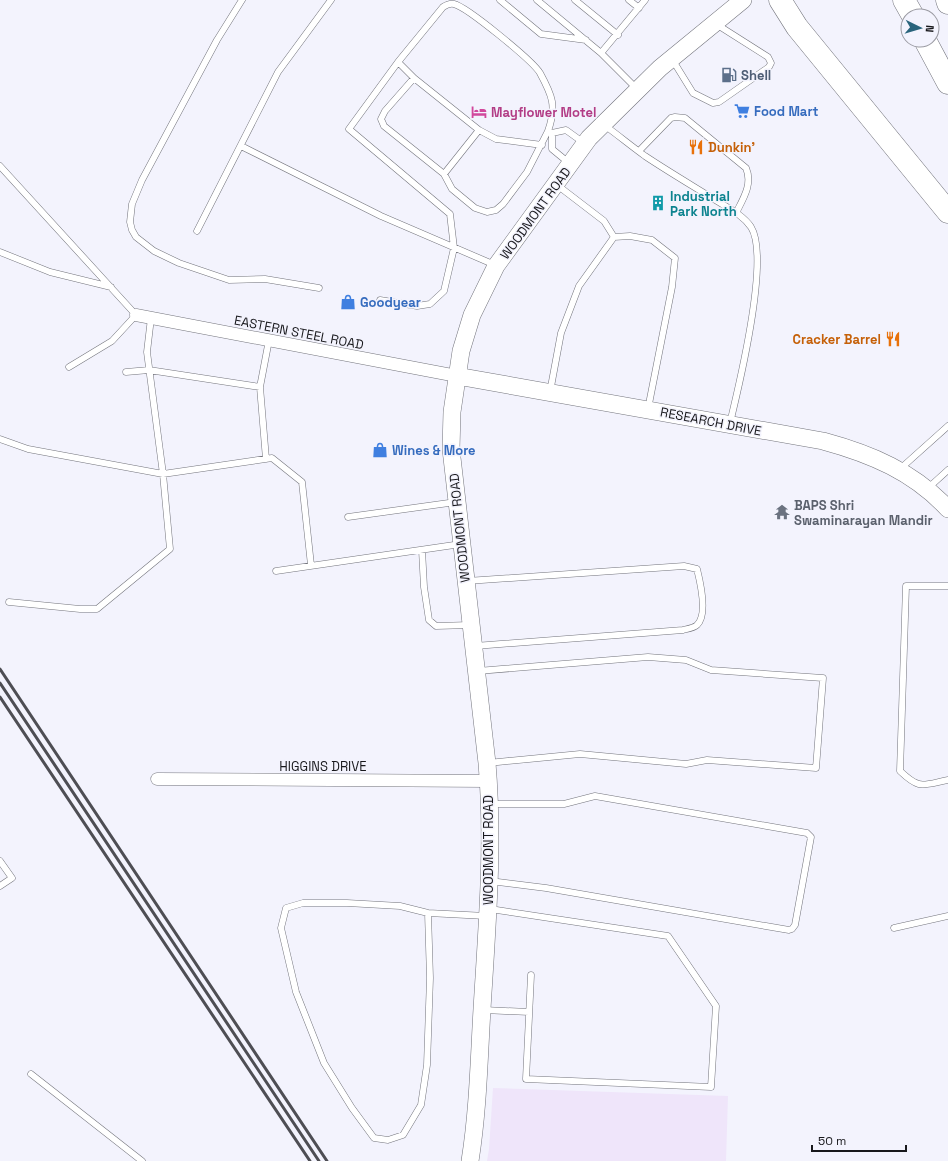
<svg xmlns="http://www.w3.org/2000/svg" width="948" height="1161" font-family="'Space Grotesk',sans-serif">
<style>
.commercial{fill:#efe5fa}
.lines{fill:none;stroke-linecap:round;stroke-linejoin:round}
.lane-casing{stroke:#73747c;stroke-width:7}
.street-casing{stroke:#73747c;stroke-width:13}
.secondary-casing{stroke:#73747c;stroke-width:18}
.highway-casing{stroke:#73747c;stroke-width:23}
.lane{stroke:#fff;stroke-width:6}
.street{stroke:#fff;stroke-width:12}
.secondary{stroke:#fff;stroke-width:17}
.highway{stroke:#fff;stroke-width:22}
.rail{stroke:#4e4e54;stroke-width:3}
.labels{text-anchor:middle;stroke-width:3;stroke-linejoin:round;paint-order:stroke}
.service-label{font-size:13px;font-weight:bold;fill:#4e5e75;stroke:#f3f3fd;text-anchor:start}
.shop-label{font-size:13px;font-weight:bold;fill:#366cbe;stroke:#f3f3fd;text-anchor:start}
.hotel-label{font-size:13px;font-weight:bold;fill:#b23c85;stroke:#f3f3fd;text-anchor:start}
.food-label{font-size:13px;font-weight:bold;fill:#c56008;stroke:#f3f3fd;text-anchor:start}
.culture-label{font-size:13px;font-weight:bold;fill:#0d838f;stroke:#f3f3fd;text-anchor:start}
.street-label{font-size:13px;fill:#18181c;stroke:#f3f3fd}
.worship-label{font-size:13px;font-weight:bold;fill:#5b616d;stroke:#f3f3fd;text-anchor:start}
</style>
<rect width="100%" height="100%" fill="#f3f3fd"/>
<path class="commercial" d="M493,1088L728,1096L726,1161H487L489,1149Z"/>
<g class="lines">
<defs>
<path id="lane" d="M242,0L217,40L142,180L132,204L130,222L132,230L136,237L154,251L179,263L229,280L265,279L319,288
M500,0L541,34L586,40
M537,0L601,53
M575,0L618,35
M629,0L639,8
M672,59L693,93L713,103L719,102L769,67L771,63L768,57L716,24
M414,78L479,130
M637,89L601,53L645,0
M604,125C618,135 631,146 645,156C669,172 693,186 717,201C728,208 743,215 751,227C770,257 739,386 730,423
M548,131C557,106 552,95 540,73C533,61 467,7 454,4C450,3 446,5 443,7L398,62L414,78L385,111L381,119L384,126L444,174L452,189L475,208L487,212L496,210L503,204L527,172L548,131L552,133L566,130L584,143
M552,133V149L569,163
M241,146L381,216L495,265
M639,151L671,118L675,117L685,118L746,168C753,184 743,199 736,213
M0,166L136,315L112,341L69,367
M444,174L479,130L496,139L542,145
M197,231L278,72L331,0
M614,237L630,236L652,240L675,258L672,287L648,409
M0,252L50,272L111,287
M380,300L417,306L430,304L444,291L454,248L450,214L349,129L398,62
M126,372L149,370L260,387
M550,392L561,333L579,286L614,237L604,221L557,185
M0,439L28,449L163,474L272,458L302,482L311,565
M266,459L260,387L269,340
M900,469L948,426
M927,489L948,470
M348,517L456,502
M422,550L424,587L429,620L436,626L470,625
M276,571L461,544
M467,581L684,566L697,569C700,581 708,615 697,625C694,628 687,629 683,630L475,646
M948,586H906L900,771C920,790 922,785 948,780
M9,602L80,609H97L170,549L163,474L147,352L151,318
M478,671L648,657L686,660L711,670L823,678L816,768L707,760L686,764L580,754L488,763
M0,861L12,878L0,886
M490,881L546,888L789,930L792,929L795,925L811,837L807,833L595,796L564,804H491
M490,909L668,936L716,1006L711,1087L526,1079L531,975
M428,913L430,978L427,1065L421,1105L403,1135L388,1140L374,1138L352,1108L324,1063L296,992L281,928L286,908L303,903H347L400,906L428,913L486,916
M894,928L948,916
M484,1010L529,1012
M31,1074L142,1161"/>
<path id="street" d="M136,315L457,376
M157,779L488,781"/>
<path id="secondary" d="M457,376L823,441C871,454 914,472 948,509
M470,1161C478,1111 479,1060 482,1009C487,927 494,845 487,763L451,449L452,412L461,351L472,315L496,266L589,138L660,68L743,0"/>
<path id="highway" d="M780,0L797,27L948,212
M904,0L913,16
M947,0L948,3
M925,40L948,83"/>
</defs>
<use href="#lane" class="lane-casing"/>
<use href="#street" class="street-casing"/>
<use href="#secondary" class="secondary-casing"/>
<use href="#highway" class="highway-casing"/>
<use href="#lane" class="lane"/>
<use href="#street" class="street"/>
<use href="#secondary" class="secondary"/>
<use href="#highway" class="highway"/>
<path class="rail" d="M0,669L327,1161
M0,683L319,1161
M0,697L310,1161"/>
</g>
<defs>
<symbol id="fuel-bare" viewBox="-9 -9 18 18"><path d="M-5.5-6h7V0h2V4h1.3V-2.5L3-4.5l.8-.8L6-3V5H2.5V1h-1V6h-7ZM-4.2-4.7v3.2H.2V-4.7Z" fill="#5c6f8a" stroke="#f3f3fd" stroke-width="2.5" paint-order="stroke"/></symbol>
<symbol id="supermarket-bare" viewBox="-9 -9 18 18"><path d="M-6-5.5h2.5l.6 2H6L4.5 2H-2.5L-4.4-4H-6ZM-1.5 3.2a1.3 1.3 0 1 0 .1 0ZM3 3.2a1.3 1.3 0 1 0 .1 0Z" fill="#3f7fe0" stroke="#f3f3fd" stroke-width="2.5" paint-order="stroke"/></symbol>
<symbol id="hotel-bare" viewBox="-9 -9 18 18"><path d="M-6-4.5h1.5V1H6V5H4.5V3h-9V5H-6ZM-4 0a1.8 1.8 0 1 1 3.6 0ZM.5 0V-2.5h3Q6-2.5 6 0Z" fill="#d1479c" stroke="#f3f3fd" stroke-width="2.5" paint-order="stroke"/></symbol>
<symbol id="restaurant-bare" viewBox="-9 -9 18 18"><path d="M-5-6h1v4h1v-4h1v4h1v-4h1v5L-1.5 .5V6h-2V.5L-5-1ZM5-6V6H3V1.5H1.5Q1.5-4 5-6Z" fill="#e8710a" stroke="#f3f3fd" stroke-width="2.5" paint-order="stroke"/></symbol>
<symbol id="building-bare" viewBox="-9 -9 18 18"><path d="M-4-6H4V6H1V3H-1V6H-4ZM-2.5-4.3h1.7v1.8h-1.7ZM.8-4.3h1.7v1.8H.8ZM-2.5-1h1.7V.8h-1.7ZM.8-1h1.7V.8H.8Z" fill="#0f9aa8" stroke="#f3f3fd" stroke-width="2.5" paint-order="stroke"/></symbol>
<symbol id="shop-bare" viewBox="-9 -9 18 18"><path d="M-5-2.5h2.3a2.7 3.5 0 0 1 5.4 0H5L5.5 6h-11ZM-1.5-2.5h3a1.5 2.3 0 0 0-3 0Z" fill="#3f7fe0" stroke="#f3f3fd" stroke-width="2.5" paint-order="stroke"/></symbol>
<symbol id="temple-bare" viewBox="-9 -9 18 18"><path d="M0-6L5-2H3V0L6.5 2.5H4V6H1.5V3h-3V6H-4V2.5H-6.5L-3 0V-2H-5Z" fill="#6b7280" stroke="#f3f3fd" stroke-width="2.5" paint-order="stroke"/></symbol>
</defs>
<g fill-rule="evenodd">
<use href="#fuel-bare" x="718" y="64" width="22" height="22"/>
<use href="#supermarket-bare" x="731" y="100" width="22" height="22"/>
<use href="#hotel-bare" x="468" y="101" width="22" height="22"/>
<use href="#restaurant-bare" x="685" y="136" width="22" height="22"/>
<use href="#building-bare" x="647" y="192" width="22" height="22"/>
<use href="#shop-bare" x="337" y="291" width="22" height="22"/>
<use href="#restaurant-bare" x="882" y="328" width="22" height="22"/>
<use href="#shop-bare" x="369" y="439" width="22" height="22"/>
<use href="#temple-bare" x="771" y="501" width="22" height="22"/>
</g>
<g class="labels">
<g class="service-label">
<text x="741" y="80">Shell</text>
</g>
<g class="shop-label">
<text x="754" y="116">Food Mart</text>
<text x="360" y="307">Goodyear</text>
<text x="392" y="455">Wines &amp; More</text>
</g>
<g class="hotel-label">
<text x="491" y="117">Mayflower Motel</text>
</g>
<g class="food-label">
<text x="708" y="152">Dunkin'</text>
<text x="881" y="344" text-anchor="end">Cracker Barrel</text>
</g>
<g class="culture-label">
<text x="670" y="201">Industrial<tspan x="670" dy="15">Park North</tspan></text>
</g>
<g class="street-label">
<text transform="translate(535 213) rotate(-54)" y="5">WOODMONT ROAD</text>
<text transform="translate(299 332) rotate(11)" y="5">EASTERN STEEL ROAD</text>
<text transform="translate(711 421) rotate(11)" y="5">RESEARCH DRIVE</text>
<text transform="translate(459 528) rotate(-96)" y="5">WOODMONT ROAD</text>
<text x="323" y="771">HIGGINS DRIVE</text>
<text transform="translate(488 850) rotate(-90)" y="5">WOODMONT ROAD</text>
</g>
<g class="worship-label">
<text x="794" y="510">BAPS Shri<tspan x="794" dy="15">Swaminarayan Mandir</tspan></text>
</g>
</g>
<g transform="translate(920 28) rotate(95)"><circle r="19" fill="#f3f3fd" stroke="#9b9ba3"/>
<path d="M0-3L7 15L0 10L-7 15Z" fill="#29647c"/>
<text y="-6" font-size="11" font-weight="bold" text-anchor="middle" fill="#18181c">N</text>
</g>
<path d="M812 1145v6h94v-6" fill="none" stroke="#18181c" stroke-width="2"/>
<text x="818" y="1145" font-size="12" fill="#18181c" stroke="#f3f3fd" stroke-width="3" paint-order="stroke">50 m</text>
</svg>
